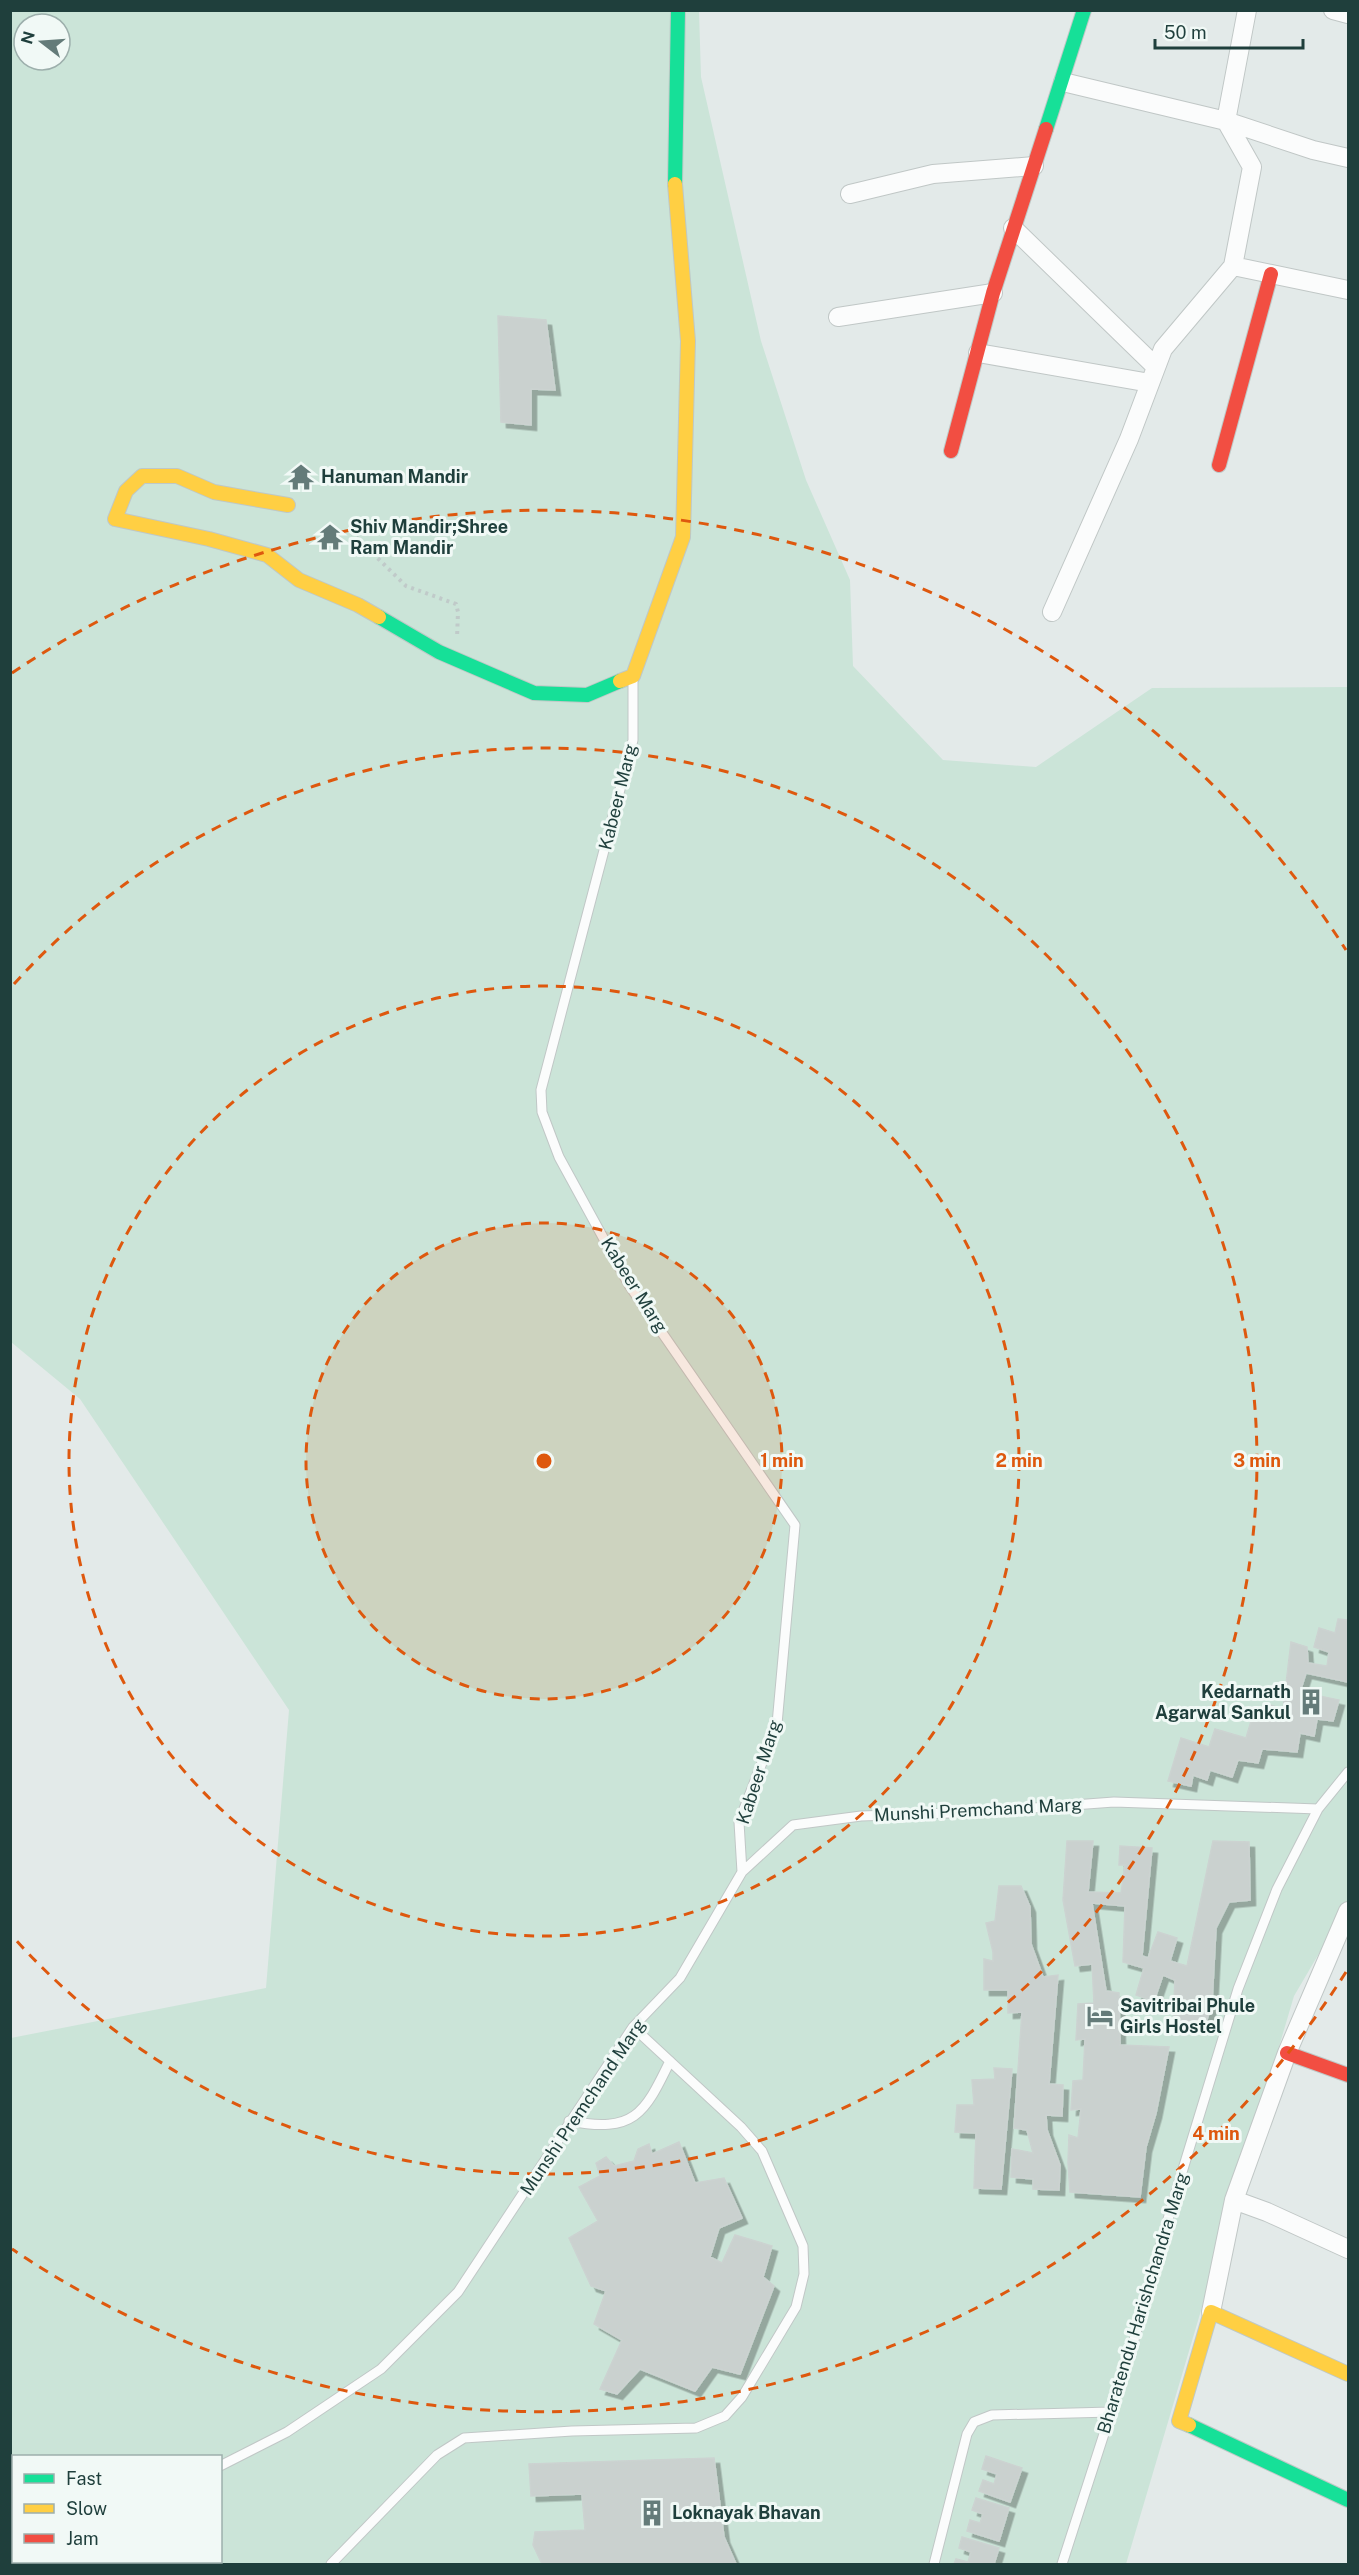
<svg xmlns="http://www.w3.org/2000/svg" width="1359" height="2575" viewBox="0 0 1359 2575" font-family="'Public Sans',sans-serif">
	<style>
		.green { fill: #cbe4d8; fill-rule: evenodd }
		.building { fill: #cad1cf; stroke: #ccd3d1; stroke-width: 1.5; filter: url(#shadow) }
		.lines { fill: none; stroke-linecap: round; stroke-linejoin: round }
		.lane-casing { stroke: #c0c7c6; stroke-width: 11 }
		.street-casing { stroke: #c0c7c6; stroke-width: 20 }
		.fast-casing { stroke: #bfc8c6; stroke-width: 16 }
		.slow-casing { stroke: #bfc8c6; stroke-width: 16 }
		.jam-casing { stroke: #bfc8c6; stroke-width: 16 }
		.path { stroke: #c0cac9; stroke-width: 4; stroke-dasharray: 3 4.5; stroke-linecap: butt }
		.lane { stroke: #fbfcfc; stroke-width: 9 }
		.street { stroke: #fbfcfc; stroke-width: 18 }
		.fast { stroke: #16e098; stroke-width: 14 }
		.slow { stroke: #ffcf43; stroke-width: 14 }
		.jam { stroke: #f24e42; stroke-width: 14 }
		.ring { fill: none; stroke: #de580e; stroke-width: 3; stroke-dasharray: 10 8 }
		.labels { text-anchor: middle; stroke-width: 6; stroke-linejoin: round; paint-order: stroke }
		.poi-label { font-size: 18px; font-weight: bold; fill: #1f3f3c; stroke: #f1f9f6; text-anchor: start }
		.street-label { font-size: 18px; fill: #1f3f3c; stroke: #f1f9f6 }
		.centre { fill: #de580e; stroke: #f1f9f6; stroke-width: 3 }
		.ring-label { font-size: 18px; text-anchor: middle; font-weight: bold; fill: #de580e; stroke: #f1f9f6; stroke-width: 6; stroke-linejoin: round; paint-order: stroke }
	</style>
	<defs>
		<filter id="shadow"><feDropShadow dx="5.5" dy="5.5" stdDeviation="0" flood-color="#0004"/></filter>
	</defs>
	<rect width="100%" height="100%" fill="#e3eae9"/>
	<!-- green -->
	<path class="green" d="M11 11H699L701 77 761 341 806 480 850 580 853 666 943 760 1036 767 1152 688 1348 687V1904L1294 1996 1126 2564H11V2038L266 1988 289 1710 80 1399 11 1342ZM24 24H60V60H24ZM14 2456H220V2562H14Z"/>
	<!-- building -->
	<path class="building" d="M498 316 546 320 555 390 531 389V425L501 422Z
		M1338 1619 1348 1620V1682L1306 1673 1300 1692 1339 1700 1333 1721 1317 1719 1314 1736 1300 1733 1297 1752 1262 1749 1258 1763 1238 1760 1232 1777 1210 1770 1207 1780 1193 1775 1191 1786 1168 1781 1181 1738 1209 1747 1215 1729 1246 1738 1252 1718 1266 1721 1270 1705 1283 1709 1291 1642 1307 1647 1308 1663 1327 1666 1329 1652 1314 1647 1319 1628 1335 1633Z
		M1067 1841H1093L1088 1892 1121 1893 1125 1865H1119L1120 1846 1152 1848 1142 1956 1148 1958 1158 1932 1177 1938 1170 1961 1187 1966 1213 1841 1249 1842 1250 1900 1229 1902 1216 1928 1212 2003 1206 2023 1173 2021 1175 1980 1163 1975 1154 2001 1136 1995 1144 1968 1123 1962 1125 1906 1092 1903 1106 1991 1119 1993 1120 2045 1169 2047 1156 2113 1146 2147 1140 2197 1070 2192 1068 2162 1069 2135 1078 2138 1081 2109 1071 2110 1073 2081 1083 2080 1085 2039 1076 2040 1078 2004 1094 2003 1092 1964 1075 1966 1063 1900Z
		M999 1886H1021L1030 1907 1031 1944 1043 1977 1058 1975 1049 2084 1063 2085 1062 2116 1046 2115 1047 2130 1060 2165 1059 2190 1033 2189V2179L1011 2177 1012 2149 1033 2153 1027 2130 1014 2128 1022 2012 1008 2013V1990H984V1959L993 1961V1952L986 1923 995 1921Z
		M994 2068 1012 2069 1001 2189 974 2188 976 2133 955 2132 957 2105H974L972 2080 995 2079Z
		M679 2142 695 2183 724 2178 742 2218 719 2228 710 2257 722 2263 735 2235 772 2246 763 2277 774 2286 740 2374 712 2367 695 2391 640 2369 617 2394 600 2389 622 2340 594 2324 606 2291 591 2286 569 2238 598 2221 579 2187 600 2176 596 2163 606 2157 614 2166 634 2161 638 2149 649 2144 652 2154Z
		M986 2456 1022 2468 1010 2502 979 2491 983 2480 994 2484 997 2474 982 2469Z
		M714 2458 724 2537 736 2564H542L533 2545 535 2532 585 2530 582 2494 531 2496 529 2464Z
		M976 2498 1009 2508 999 2541 967 2531 970 2520 980 2523 983 2514 972 2510Z
		M962 2537 999 2548 994 2564H954L956 2559 968 2562 971 2552 959 2548Z
		M124 2562H160L153 2564H125Z"/>
	<g class="lines">
		<!-- lane casing -->
		<g class="lane-casing">
			<path id="lane" d="M633 677V740L541 1090 542 1112 559 1157 629 1285 795 1525 777 1724 739 1822 742 1872
				M569 2121C634 2133 644 2115 670 2061
				M220 2466 287 2432 381 2369 458 2292 633 2027 680 1978 742 1872 793 1825 861 1816 980 1812 1114 1802 1318 1809
				M10 2544 14 2543
				M47 2562 48 2564
				M331 2564 437 2455 464 2438 572 2431 696 2428 725 2416 742 2397 796 2307 804 2274 803 2246 762 2151 741 2127 633 2027
				M934 2564 967 2434 974 2422 992 2415 1111 2412
				M1062 2564 1132 2347 1172 2205 1238 1989 1277 1889 1318 1809 1348 1772"/>
		</g>
		<!-- street casing -->
		<g class="street-casing">
			<path id="street" d="M1333 10 1348 14
				M1063 82 1226 121 1247 10
				M1226 121 1252 167 1233 266 1348 290
				M1226 121 1313 150 1348 158
				M850 194 933 174 1034 166
				M1013 228 1156 367
				M838 317 993 293
				M978 353 1150 383
				M1052 612 1129 439 1163 349 1233 266
				M1234 2200 1267 2212 1348 2249
				M1211 2312 1234 2200 1287 2053 1348 1911"/>
		</g>
		<!-- fast casing -->
		<g class="fast-casing">
			<path id="fast" d="M1046 129 1084 10
				M675 184 678 10
				M379 617 439 652 534 693 587 695 620 681
				M1189 2425 1348 2500"/>
		</g>
		<!-- slow casing -->
		<g class="slow-casing">
			<path id="slow" d="M288 505 214 492 177 476H142L126 491 115 519 209 539 267 555 299 580 358 605 379 617
				M620 681 633 676 683 537 688 341 675 184
				M1189 2425 1179 2421 1211 2312 1348 2374"/>
		</g>
		<!-- jam casing -->
		<g class="jam-casing">
			<path id="jam" d="M951 451 993 293 1046 129
				M1219 465 1271 274
				M1287 2053 1348 2075"/>
		</g>
		<!-- path -->
		<path class="path" d="M351 532 406 586 456 604 458 612 457 638"/>
		<!-- lane -->
		<use href="#lane" class="lane"/>
		<!-- street -->
		<use href="#street" class="street"/>
		<!-- fast -->
		<use href="#fast" class="fast"/>
		<!-- slow -->
		<use href="#slow" class="slow"/>
		<!-- jam -->
		<use href="#jam" class="jam"/>
	</g>
	<!-- distance rings -->
	<circle cx="544" cy="1461" r="238" fill="#de580e" fill-opacity=".12"/>
	<g class="ring">
		<circle cx="544" cy="1461" r="238"/>
		<circle cx="544" cy="1461" r="475"/>
		<path d="M14 984A713 713 0 1 1 14 1938"/>
		<path d="M1346 1972A951 951 0 0 1 12 2249M12 673A951 951 0 0 1 1346 950"/>
	</g>
	<!-- icons -->
	<defs>
		<g id="temple-bare" transform="scale(2.07)"><path d="M0-6L5-2H3V0L6.5 2.5H4V6H1.5V3h-3V6H-4V2.5H-6.5L-3 0V-2H-5Z" fill="#647b79" stroke="#f1f9f6" stroke-width="2.5" paint-order="stroke"/></g>
		<g id="building-bare" transform="scale(2.07)"><path d="M-4-6H4V6H1V3H-1V6H-4ZM-2.5-4.3h1.7v1.8h-1.7ZM.8-4.3h1.7v1.8H.8ZM-2.5-1h1.7V.8h-1.7ZM.8-1h1.7V.8H.8Z" fill="#647b79" stroke="#f1f9f6" stroke-width="2.5" paint-order="stroke"/></g>
		<g id="hotel-bare" transform="scale(2.07)"><path d="M-6-4.5h1.5V1H6V5H4.5V3h-9V5H-6ZM-4 0a1.8 1.8 0 1 1 3.6 0ZM.5 0V-2.5h3Q6-2.5 6 0Z" fill="#647b79" stroke="#f1f9f6" stroke-width="2.5" paint-order="stroke"/></g>
	</defs>
	<g fill-rule="evenodd">
		<use href="#temple-bare" x="301" y="477"/>
		<use href="#temple-bare" x="330" y="537"/>
		<use href="#building-bare" x="1311" y="1702"/>
		<use href="#hotel-bare" x="1100" y="2016"/>
		<use href="#building-bare" x="652" y="2513"/>
	</g>
	<g class="labels">
		<!-- poi labels -->
		<g class="poi-label">
			<text x="321" y="483">Hanuman Mandir</text>
			<text x="350" y="533">Shiv Mandir;Shree<tspan x="350" dy="21">Ram Mandir</tspan></text>
			<text x="1291" y="1698" text-anchor="end">Kedarnath<tspan x="1291" dy="21">Agarwal Sankul</tspan></text>
			<text x="1120" y="2012">Savitribai Phule<tspan x="1120" dy="21">Girls Hostel</tspan></text>
			<text x="672" y="2519">Loknayak Bhavan</text>
		</g>
		<!-- street labels -->
		<g class="street-label">
			<text transform="translate(618 797) rotate(-76)" y="6">Kabeer Marg</text>
			<text transform="translate(634 1285) rotate(58)" y="6">Kabeer Marg</text>
			<text transform="translate(759 1772) rotate(-72)" y="6">Kabeer Marg</text>
			<text transform="translate(978 1810) rotate(-3)" y="6">Munshi Premchand Marg</text>
			<text transform="translate(583 2107) rotate(-56)" y="6">Munshi Premchand Marg</text>
			<text transform="translate(1143 2303) rotate(-73)" y="6">Bharatendu Harishchandra Marg</text>
		</g>
	</g>
	<circle cx="544" cy="1461" r="9" class="centre"/>
	<g class="ring-label">
		<text x="782" y="1467">1 min</text>
		<text x="1019" y="1467">2 min</text>
		<text x="1257" y="1467">3 min</text>
		<text x="1216" y="2140">4 min</text>
	</g>
	<!-- border -->
	<rect width="1359" height="2575" fill="none" stroke="#1f3f3c" stroke-width="24"/>
	<!-- legend -->
	<rect x="12" y="2455" width="210" height="108" fill="#f1f9f6" stroke="#9dafac" stroke-width="1.5"/>
	<rect x="24" y="2474" width="30" height="9" fill="#16e098" stroke="#9dafac" stroke-width="1.5"/>
	<text x="66" y="2485" font-size="18" fill="#1f3f3c">Fast</text>
	<rect x="24" y="2504" width="30" height="9" fill="#ffcf43" stroke="#9dafac" stroke-width="1.5"/>
	<text x="66" y="2515" font-size="18" fill="#1f3f3c">Slow</text>
	<rect x="24" y="2534" width="30" height="9" fill="#f24e42" stroke="#9dafac" stroke-width="1.5"/>
	<text x="66" y="2545" font-size="18" fill="#1f3f3c">Jam</text>
	<!-- north arrow -->
	<g transform="translate(42 42) rotate(287)"><circle r="28" fill="#f1f9f6" stroke="#9dafac" stroke-width="1.5"/>
	<path d="M0-4.5L10 22L0 15L-10 22Z" fill="#647b79"/>
	<text y="-9" font-size="16" font-weight="bold" text-anchor="middle" fill="#1f3f3c">N</text>
	</g>
	<!-- scale -->
	<path d="M1155 39v9h148v-9" fill="none" stroke="#1f3f3c" stroke-width="3"/>
	<text x="1164" y="39" font-size="18" fill="#1f3f3c" stroke="#f1f9f6" stroke-width="4.5" paint-order="stroke">50 m</text>
</svg>
